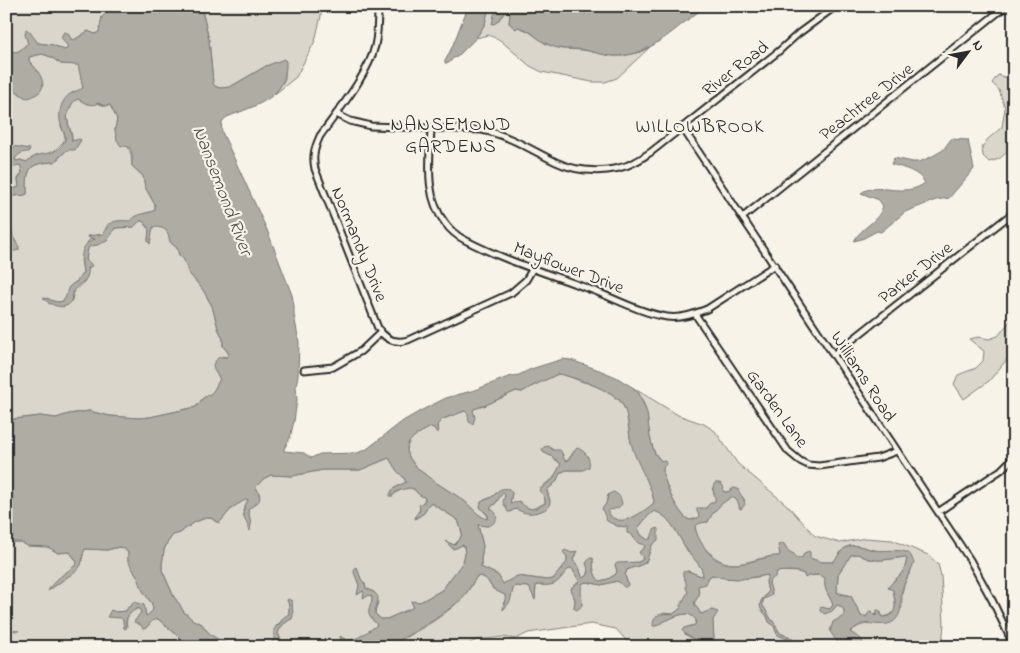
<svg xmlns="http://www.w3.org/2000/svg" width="1020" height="653" viewBox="0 0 1020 653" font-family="'Indie Flower',sans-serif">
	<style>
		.green { fill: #dad6cc; stroke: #82807c }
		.water { fill: #afaca4; stroke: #7a7874; fill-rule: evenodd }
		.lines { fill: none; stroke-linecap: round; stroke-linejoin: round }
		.minor-casing { stroke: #2b2b2b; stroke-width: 9 }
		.minor { stroke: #f7f3e8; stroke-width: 5 }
		.labels { text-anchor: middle; stroke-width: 4.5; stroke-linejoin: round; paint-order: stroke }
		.street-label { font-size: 18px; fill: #2b2b2b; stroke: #f7f3e8 }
		.neighbourhood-label { font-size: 19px; letter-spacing: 1px; fill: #2b2b2b; stroke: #f7f3e8 }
		.water-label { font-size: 19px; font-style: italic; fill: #53524f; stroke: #f7f3e8 }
	</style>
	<rect width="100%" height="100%" fill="#f7f3e8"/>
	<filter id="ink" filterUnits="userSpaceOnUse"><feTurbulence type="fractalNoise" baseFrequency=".02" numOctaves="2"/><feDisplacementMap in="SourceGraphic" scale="10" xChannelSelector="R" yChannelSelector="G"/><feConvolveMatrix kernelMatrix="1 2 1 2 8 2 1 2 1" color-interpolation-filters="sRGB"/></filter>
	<g filter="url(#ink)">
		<!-- green -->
		<path class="green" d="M6 6H41L99 12 104 6H111L107 12 102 17 99 32 95 34 88 31 74 40 71 39 67 49 64 50 53 45 38 43 29 32 25 34 28 43 19 51 14 53 6 44Z
			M201 6H321V16L315 41 296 77 275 94 285 79V60L266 66 230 87 220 88 214 86 213 83 209 40Z
			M489 6H501L494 15 497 22 506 10 509 11 510 14 509 23 516 29 518 27 528 31 546 44 562 49 583 50 613 56H622L640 52 650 47 617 78 605 82H592L542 72 530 66 500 40 488 35 476 38 485 23Z
			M42 54 51 57 61 64 79 65 83 89 72 93 67 97 61 126 65 136 64 141 52 153 37 156 26 162 21 160 16 161 15 159 17 155 29 149C26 149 16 146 14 147 11 148 9 154 6 156V89H14L21 95 38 71 29 61V57Z
			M998 75 1014 80V146L999 159 989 162 983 156 982 147 988 139 1002 127 1005 108 999 90 992 83Z
			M78 99 87 104 98 103 105 106 110 105 117 119 115 130C126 144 132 148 132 166L143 176 145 187 155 205V210C145 215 140 211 130 222L120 221 108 224 103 234 89 238 95 239 88 241 81 260 83 272 78 280 69 287 66 298 62 301 58 302 53 301 47 298 49 304 72 300 74 291 85 281 90 263 86 260 88 248 91 245H97L110 237 115 228 134 227 140 221H143L149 229 148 241 149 243 153 227C166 227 168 230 170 242L177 248 179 255 184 260 188 272 203 290 212 306 218 328 223 339V346L229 354 227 357 222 356 214 370 220 379 214 390 210 394 203 398 196 407 150 417 139 418 110 416 89 411 69 414 56 418 40 416 6 420V242L12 251 19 247 13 237 11 224 7 218 8 213 7 208 9 198C15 194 22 197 27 194 27 169 27 163 55 162L67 150 77 146 81 140 72 141C73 129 63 120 70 108 72 104 73 101 78 99Z
			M20 165 21 166 22 173 18 179 19 187 6 192V169Z
			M1014 316V355L1009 357 989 381 964 399 954 384 958 375 976 368 983 361 984 351 969 339 979 337 989 339 998 336Z
			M558 374C566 375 573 378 580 381 597 386 617 392 625 409 629 421 628 435 633 447 639 465 650 482 654 501L653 504C644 511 620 530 610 515 607 511 608 501 608 495L606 504 602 509 617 526 627 527 638 543 645 545 642 560 639 562 615 565 617 571 616 574 608 579 600 581C593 576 593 566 593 558L587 576 583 578 582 577 579 567 573 560 576 551 572 553 567 557V562L553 579 547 580 517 576 503 584 498 575 481 567V559L483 546 478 525H479L488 526 490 508 496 503 501 495 503 493 505 495 510 512 515 509 536 512 550 501 547 490 556 482 560 473 566 470H583L574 451 568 460 566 461 564 459 562 453 553 450 548 446 543 452 551 456 561 464 553 479 545 484 539 491C544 494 545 498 545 503L532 509 510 504 512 493 499 490 492 497 484 500 480 507 488 516V518L487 519C477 516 471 506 463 500 450 490 396 464 409 442 414 435 424 431 431 427L439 431 437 425 443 419 465 411 468 414 474 409 486 405 516 391 522 392C533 385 546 380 558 374Z
			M632 387 678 415 704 424 715 431 738 464 788 506 815 536 840 543 865 538 892 540 928 555 938 564 941 576 944 623 942 647H865L861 639 850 632C862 622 869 624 884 624L902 608C901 593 903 584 911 571L906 552C895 551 884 552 874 550 865 548 855 543 846 547 841 550 837 558 833 562H821L810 558 809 556C795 561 791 556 784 544L779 556C752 556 734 575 711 554 702 547 697 537 695 527 697 523 703 522 708 522 712 512 722 502 732 497L735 498 739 504 745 500 734 488 728 492H725L723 491 712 488 716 498 715 501 706 508 697 511 699 515 698 518C696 518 693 520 691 520 680 520 663 481 663 471 663 470 663 469 663 467 663 461 656 456 654 451 644 428 653 405 632 387Z
			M389 458 397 471 404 478 406 482 393 489 392 497C396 492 404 487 411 488 414 489 422 496 425 498L415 519 424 513 428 504 431 503 458 520 462 533 460 539 454 545 447 542 456 548 462 545 464 546 465 554 463 562 442 590 420 602H412L413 606 412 608 387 619H381L375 614V612L378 602 374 592 366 588 365 584 361 579 357 568 354 572 359 585 358 594 363 591 372 597C373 604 366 611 371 618 373 621 376 623 378 625 372 630 355 642 348 641 347 640 342 638 341 637L342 644 341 647H276L281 644V640L278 633C281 626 285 622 292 619V601L287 600 289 605V614C283 617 281 622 276 626L274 641 266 645 265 647C257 647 248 648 240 647 226 645 209 637 202 624L193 620 183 611 180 605 174 597 162 570V565L164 550 167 543 173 535 180 533 185 529 195 522 206 518H211L216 522H220L233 507 247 498 248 500C239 518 245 513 249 530L251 524 248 510 250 507 256 504 260 495 256 487 263 479 271 475 292 476 323 470H360L384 460Z
			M654 511C672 516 679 539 689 553 694 560 703 566 703 576H701L688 571 683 575C687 582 691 590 685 598 682 603 681 603 680 609L673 614 664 613 656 626C662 622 678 614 686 614 691 614 693 617 696 620L695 625 684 628 686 635 694 639 697 647H632L616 629 591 624 528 633 516 639 503 637 477 640 464 646 452 643 440 647H420L417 645 388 647C413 633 441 620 461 599 468 593 472 584 477 576 489 577 487 582 493 589 496 591 501 593 505 595L506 598 503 604 509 602 513 589 515 586 529 587 535 599 536 585C544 585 553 586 559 580 564 575 565 571 571 568L573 570 579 581 578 583 573 586 571 589 575 600 574 608 582 605 580 588 583 583 587 582 601 585 617 581 619 582 624 587 628 585 625 575 627 570C633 567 641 566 646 562L652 545 651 538 648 540 641 535 638 528 648 516Z
			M6 542H20L28 546 48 547 58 553 70 552 77 562 76 565 61 577 50 587C56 587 58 583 63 579 70 574 76 573 81 564 83 559 82 554 85 549L107 550 119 547 124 548 128 553V561L138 578 143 591 152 604 153 610 146 617 144 605 131 606 126 611 116 612 123 620 124 628 127 627C125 617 130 611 139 608L141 612V625L146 628 152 621 158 619 191 647H6V623L8 630 19 631 11 630 9 621 6 620Z
			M858 554C874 564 888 559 906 557 908 566 901 576 893 581 893 584 893 586 893 589 894 602 901 614 883 617H882L881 612 876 616H861L851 596 837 592 838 574 851 555Z
			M782 571 799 572 807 576 820 575 826 578C823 591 829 594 833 605L830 609 822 608 832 611 837 605C843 607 845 610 844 616L833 622 836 641 843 647H793V640L789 636 782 634 779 632 775 624 771 619 762 604 764 599 770 596C772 588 769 589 769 583 769 577 776 572 782 571Z
			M712 575C735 581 746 579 768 575L766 582 768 592 761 601V609L767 616 769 622 774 626 777 634 780 636 788 639 792 647H709L714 640 712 610 701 614 694 603 699 595 698 586Z"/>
		<!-- water -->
		<path class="water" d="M111 6H201L209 40 213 83 215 86 220 88 230 87 266 66 284 59 286 61C288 99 256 105 227 117 221 121 221 124 222 132L267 230 292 295 294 306V315L299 342 298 375 296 386 297 400 294 421 290 438 284 449V451L304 453 311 458 320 454 357 453 367 449 403 421 422 410 446 398 475 390 508 377 519 375 531 369 563 359 571 360 599 370 616 377 632 387 639 393 647 413 650 437 654 452 660 460 667 462C666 464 663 467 663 469 661 478 680 519 690 520 691 520 697 518 698 518L699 515 697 511V508H706L709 504 715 501C716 494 710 489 715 483 721 482 725 485 723 491L725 492H728L734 488 738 489C740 496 750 503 741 509L739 508V504L735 498 732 497C722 502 712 512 708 522 704 522 697 523 695 527 697 537 703 547 710 554 713 557 716 560 720 561 739 570 760 556 779 556L780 554 778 545 782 543 784 544 788 551 794 554 796 558H802L804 553 809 551 810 552V558L821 562H833C838 557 842 548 850 546 857 544 865 548 873 550 883 552 900 548 908 553 912 555 912 559 914 563 910 574 902 584 901 596 901 604 902 615 894 621 886 628 873 622 863 624 858 625 854 629 850 632L861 639 865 647C845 647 841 650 830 631L833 622 844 616C845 610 843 606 837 605L832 611 825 614 820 611V609L821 607 830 609 833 605C829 593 823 591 825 578 819 574 811 574 805 578L804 574C796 570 785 571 776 572L775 577 770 580 769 583 772 594 770 596 764 599 762 604 771 619 775 624 779 632 782 634 792 638 793 647H792L788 639 780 636 777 634 774 626 769 622 767 616 761 609 760 605 761 601 768 592 766 582 768 575 741 579 724 578 712 575 709 577 706 584 698 586 699 595 694 603 701 614 712 610 718 612 713 620 714 640 709 647H697L694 639 686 635 682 630 684 628 695 625 696 620C693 617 691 614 686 614 678 614 662 622 656 626H653C653 613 663 613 673 614L680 609C681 602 685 598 688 592L686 588C687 579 682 578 683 572L688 571 701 576H703C703 566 694 560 689 553 679 539 672 516 654 511L648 516 638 528 641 535 648 540 651 538 654 530 657 528 658 529V540L652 545 646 562C641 566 633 567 627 570L625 575 628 585 626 587H624L619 582 617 581 601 585 587 582 583 583C577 593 588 606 576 610L574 608 575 600 571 589 573 586 578 583 579 581 573 570 571 568C565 571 564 575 559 580 554 587 544 585 536 585L535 600 529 587 515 586 513 589 510 602 503 610C503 605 506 599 505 595 501 593 496 591 494 589 487 582 489 577 477 576L467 592 461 600 434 620 388 647H341L342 644 340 636C341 637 347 640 348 640 354 642 372 629 377 625 376 623 373 621 371 618 365 611 373 604 372 597L370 595 363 598 364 592 363 591 357 595 359 585 354 572 355 567 357 568 361 579 365 584 366 588C385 597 376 599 375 614L381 619H387L412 608 413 606 411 601 420 602 442 590 463 562 465 554 464 546 462 545 456 548 453 549 445 541 454 545 460 539 462 533 458 520 431 503 428 505 424 513 415 519 416 515 420 510 419 505 425 501V498L418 494 414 489 409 488 397 491 390 497V494L393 489 406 482 404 478 397 471 389 458 384 460 360 470H323L292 476 271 475 263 479 256 487C264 504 258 500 248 510L251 524 250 531 249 530C245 513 239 518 248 500L247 499 233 507 220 522H217L211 518H206L195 522 185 529 180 533 173 535 167 543 164 550 162 565V570L174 597 180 605 183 611 193 620 202 624C209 638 225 643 240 647H191L158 619 152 621 146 628 143 629 141 625 134 622 141 612 139 608C134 610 126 615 126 621 126 624 126 626 126 629L124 628 123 620 121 618 107 617 111 610 116 612 126 611 128 607 131 606 133 602 144 605 146 616 149 614 153 610 152 604 143 591 138 578 128 561V553L124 548 119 547 107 550 85 549C82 554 83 560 81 565 76 574 69 575 62 581 57 584 53 588 48 591 53 580 67 572 76 565L77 562 70 552 58 553 48 547 28 546 20 542H6V420L40 416 56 418 69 414 89 411 110 416 139 418 150 417 196 407 203 398 210 394 214 390 220 379 214 370 213 364 219 357H227L229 354 223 346V339L218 328 212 306 203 290 188 272 184 260 179 255 177 248 170 242C168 230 166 227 153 227L150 244 148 241 149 229 143 221H140L134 227 115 228 107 241 97 245 91 246 88 248 86 260 90 263 92 266 88 268C90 282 80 281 74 290 72 294 73 299 71 302 64 312 49 304 43 298 49 298 52 302 58 302 68 302 65 293 69 287 70 286 75 282 76 282 79 279 81 275 83 272 81 257 79 245 95 239L89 238 88 236 103 234C111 220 115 220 130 221 140 211 145 216 155 210V205L145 187 143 176 132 166C132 161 133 151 129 147 127 146 123 146 121 146L117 140 115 130 117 119 110 105 105 106 98 103C92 107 84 103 78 99 73 101 72 104 70 108 63 120 72 129 72 141L79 139 81 140 77 146 75 150H67L54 162C27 163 27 169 27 194 22 197 15 194 9 198L7 208 8 213 7 218 11 224 13 237 19 247V250L15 251H12L6 242V192L19 187 18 179 22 173 21 166 20 165 6 169V156C9 154 11 148 14 147 16 146 26 149 30 149L29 152C23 152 19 153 15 159L16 161 21 160 26 162C29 160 33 157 36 156 47 152 56 155 64 142 67 137 64 133 62 128 57 116 60 99 72 93 75 91 80 90 83 88L78 65 61 64 51 57 42 54 29 57V61C37 69 52 87 35 95 34 96 29 98 27 98 22 97 18 91 14 89H6V44L14 52 19 51 28 43 25 34 26 29 29 31 38 43 53 45 64 50 67 49 68 47 61 37 64 32 68 33 71 39 74 40 88 31 95 34 99 32 102 17 107 12ZM558 374 564 375 589 383 612 394 614 396 615 399H619C629 411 628 429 631 443 636 464 650 481 654 501L653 504C641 513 620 530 608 513L609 510C615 509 618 509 622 504 621 498 619 494 613 492L608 495 606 504 602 509 607 521 617 526 627 527V533L631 534 638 543 645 545 644 548 639 552 643 558 642 560 639 562 617 563 615 565 617 571 616 574 608 579 600 581C593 576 593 566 593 558H590L586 563 589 572 587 576 583 578 582 577 579 567 573 560 577 551 572 553 565 550 563 552 567 557V562L553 579 547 580 517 576 503 584 498 575 481 567V559L483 546 478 525C481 525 484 526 486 526 492 526 499 520 496 514 495 511 492 510 490 508L496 503 501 495 503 493 505 495 503 502 508 512H510L515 509C519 510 523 513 527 513 534 514 550 511 550 502 550 498 547 494 547 490L556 482 560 473 566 470H583L589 467C591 459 585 450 577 448 573 452 571 459 566 461L564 459 562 453 560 450H553L548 446 544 447 542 449 543 452 551 456 561 464 553 479 539 490C542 495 546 496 545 503 534 511 529 511 519 501L510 504 512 493 509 489C499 487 500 491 493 496 489 499 485 500 481 502L480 507 488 515V518L487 519C477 516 471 506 463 500 450 490 396 464 409 442 414 435 424 431 431 427L434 428 437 433H438L437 425 443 419 465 411 468 414 469 422 473 424 475 417 473 411 474 409 486 405 516 391 522 392C533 385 546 380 558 374ZM858 554C874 564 888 559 905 557L907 559C906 565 903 574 897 578 893 582 891 583 888 588L893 590C896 602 899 617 882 617L879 610H877L876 616 870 610 867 616 865 617 861 616 851 596 839 594 837 592 838 574 851 555Z
			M469 6H489L485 24 476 38 457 57 453 58 449 63H445V61C455 44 460 24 469 6Z
			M501 6H707C678 24 652 57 615 56 605 56 594 52 585 50 571 48 560 51 547 44 540 41 535 35 529 31 525 29 521 28 518 27L516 29 509 23 510 14 509 11H506L497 22 494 24H492L494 15Z
			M951 139 968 140 974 169 949 198 936 200 905 212 881 232 877 231 862 239 854 241C861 227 879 222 883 206L879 200 861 193C877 181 904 199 925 183 919 171 903 168 891 164L894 158 913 162H919L931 157 943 150Z
			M288 599 292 601 293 617C287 623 282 622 278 633L281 640V644L276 647H265L266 645 274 641V629L280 623 284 617 289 614V605L287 600Z"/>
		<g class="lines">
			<!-- minor casing -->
			<g class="minor-casing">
				<path id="minor" d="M378 6C378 19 378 33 375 46 368 75 338 111 320 136 315 147 312 156 315 169L378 328C385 339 395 344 408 340L511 293 526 280 533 268
					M336 114 350 121 371 126 482 130C509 135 531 150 556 162 579 173 612 174 635 162 641 159 646 155 651 152L779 51 799 33 836 6
					M682 127 970 560 992 600 1014 646
					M431 128C430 160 424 196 445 223 450 230 457 236 465 240 505 261 550 274 592 290 616 299 641 313 667 317 681 319 694 314 707 309L775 265
					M743 217 1006 6
					M695 314 788 451 800 461 808 465 819 466 878 458 897 451
					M833 355 1014 212
					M304 370 333 367 361 351 381 332
					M938 512 1001 470 1009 462 1014 456"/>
			</g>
			<!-- minor -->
			<use href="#minor" class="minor"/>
		</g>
	</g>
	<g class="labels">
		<!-- street labels -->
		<g class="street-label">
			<text transform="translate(735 68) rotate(-38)" y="6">River Road</text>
			<text transform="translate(866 101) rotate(-38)" y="6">Peachtree Drive</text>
			<text transform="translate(360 244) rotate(68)" y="6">Normandy Drive</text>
			<text transform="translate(569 267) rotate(21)" y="6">Mayflower Drive</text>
			<text transform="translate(915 272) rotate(-38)" y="6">Parker Drive</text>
			<text transform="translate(864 376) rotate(57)" y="6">Williams Road</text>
			<text transform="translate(778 408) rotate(54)" y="6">Garden Lane</text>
		</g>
		<!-- neighbourhood labels -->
		<g class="neighbourhood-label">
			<text x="451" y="130">NANSEMOND<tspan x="451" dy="22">GARDENS</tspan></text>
			<text x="700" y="132">WILLOWBROOK</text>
		</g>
		<!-- water labels -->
		<g class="water-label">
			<text transform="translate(224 190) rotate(69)" y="7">Nansemond River</text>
		</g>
	</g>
	<!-- margin -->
	<rect width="1020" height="653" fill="none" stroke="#f7f3e8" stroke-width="25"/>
	<rect x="12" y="12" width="995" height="628" fill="none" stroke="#2b2b2b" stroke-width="2" filter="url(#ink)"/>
	<!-- north arrow -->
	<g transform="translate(968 52) rotate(58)" stroke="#f7f3e8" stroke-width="4" paint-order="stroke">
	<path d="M0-4L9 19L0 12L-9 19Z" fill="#2b2b2b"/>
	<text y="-8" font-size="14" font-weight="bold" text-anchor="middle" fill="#2b2b2b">N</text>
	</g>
</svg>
